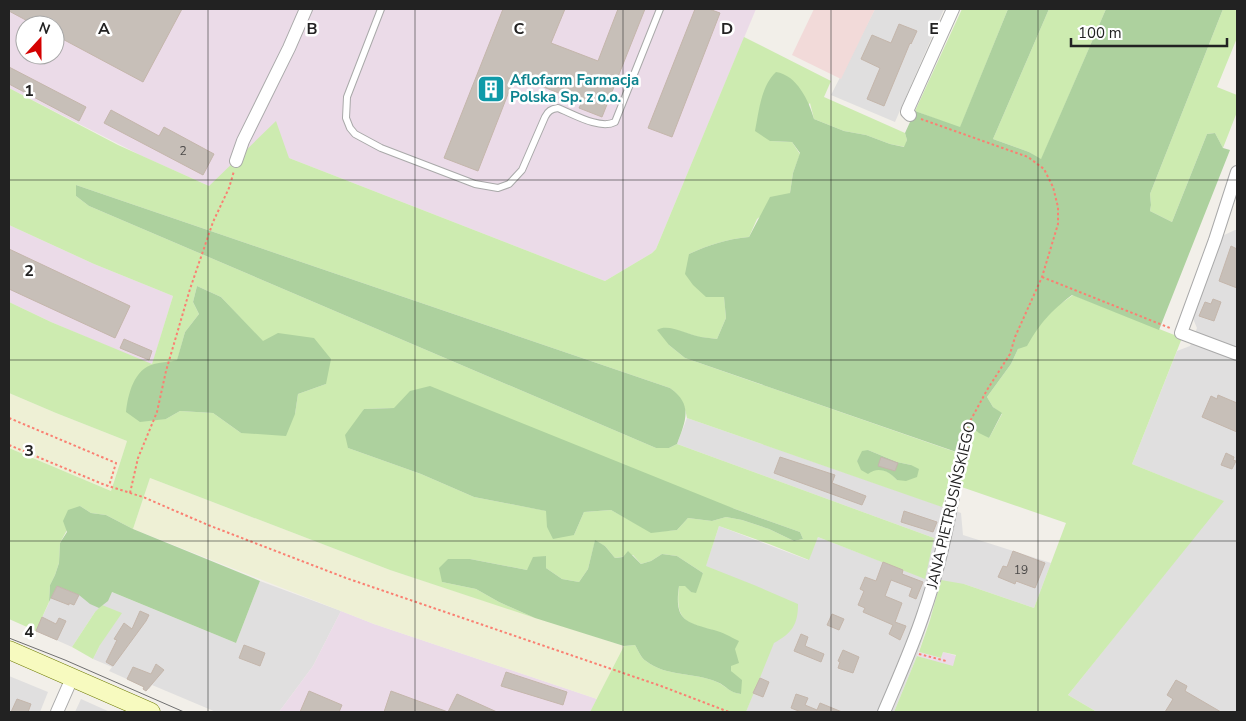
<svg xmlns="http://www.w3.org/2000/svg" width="1246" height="721" viewBox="0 0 1246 721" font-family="'Nunito Sans',sans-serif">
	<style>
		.residential { fill: #e0dfdf }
		.commercial { fill: #f2dad9 }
		.industrial { fill: #ebdbe8; fill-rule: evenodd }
		.farmland { fill: #eef0d5 }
		.grass { fill: #cdebb0; fill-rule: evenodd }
		.forest { fill: #add19e }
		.building { fill: #c7bfb8; stroke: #c4b6ab }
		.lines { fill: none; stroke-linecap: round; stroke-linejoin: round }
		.service-casing { stroke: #a9a9a9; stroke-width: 8 }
		.minor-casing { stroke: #a9a9a9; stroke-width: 14 }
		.secondary-casing { stroke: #707d05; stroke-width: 19 }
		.path { stroke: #fa8072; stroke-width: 2; stroke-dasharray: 2.5 2.5; stroke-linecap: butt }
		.service { stroke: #fff; stroke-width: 6 }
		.minor { stroke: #fff; stroke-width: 12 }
		.secondary { stroke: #f7fabf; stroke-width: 18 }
		.tram { stroke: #707070; stroke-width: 1 }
		.grid { fill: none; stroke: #222; stroke-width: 1; stroke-opacity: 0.55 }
		.labels { text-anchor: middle; stroke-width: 5; stroke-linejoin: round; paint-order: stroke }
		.number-label { font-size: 12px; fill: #4b4948 }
		.culture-label { font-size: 15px; font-weight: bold; fill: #0d838f; stroke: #fff; text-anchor: start }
		.street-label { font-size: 15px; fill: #222; stroke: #fff }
		.grid-label { font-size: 16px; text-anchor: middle; font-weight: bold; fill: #222; stroke: #fff; stroke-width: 5; stroke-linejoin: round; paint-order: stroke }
	</style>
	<rect width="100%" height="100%" fill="#f2efe9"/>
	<!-- residential -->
	<path class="residential" d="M875 9H944L895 122 831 95Z
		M1235 230H1237V712H1097L1068 695 1223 501 1132 464 1177 351 1190 346 1197 328 1191 314 1222 236Z
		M687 418 961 513 963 535 1051 563 1034 608 964 584 935 603 917 656 894 712H746L752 696 691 610 719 526 808 560 818 537 924 578 934 538 677 444Z
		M63 572 236 643 260 581 341 611 313 666 279 712H216L152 685 149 689 109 671 112 667 93 659 100 645 95 612 72 647 36 631Z
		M9 676 48 692 40 712H9Z
		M81 699 110 712H75Z"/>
	<!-- commercial -->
	<path class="commercial" d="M814 9H875L841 79 792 55Z"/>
	<!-- industrial -->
	<path class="industrial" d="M9 9H756L656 249 652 253 605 281 289 158 209 186 142 156 9 88ZM25 25H55V55H25Z
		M9 225 94 264 173 296 152 365 51 322 9 302Z
		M341 611 374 624 597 699 590 712H279L313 666Z
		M919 652 941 658 943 652 957 656 953 667 917 656Z"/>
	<!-- farmland -->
	<path class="farmland" d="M9 393 56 413 127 441 111 491 9 448Z
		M150 478 390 570 624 646 597 699 374 624 133 529Z"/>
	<!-- grass -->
	<path class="grass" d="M962 9H1008L960 128 915 111Z
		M1049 9H1106L1041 160 1029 152 993 139Z
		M1223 9H1237V38L1217 87 1237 95V112L1223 148 1215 133 1207 134 1172 222 1150 211 1151 205 1150 194Z
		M744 37 831 81 824 97 905 133 907 140 905 147 890 144 866 135 844 131 814 119 810 103 770 141 792 142 800 154 793 173 790 193 757 219 749 237C726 239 709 245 689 254L724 296 726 318 717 339 699 337 676 330 669 345 685 358 964 455 972 426 989 438 1002 414 993 407 987 397 1011 364 1018 349 1052 310 1073 295 1182 338 1132 464 1224 501 1068 695 1097 712H894L917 656 953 666 956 655 943 652 941 658 919 652 930 620 941 580 964 584 1034 608 1066 523 950 483 942 507 687 418C685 406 680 395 670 388L76 185V196L89 206 656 448H669L677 444 934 538 925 579 818 537 809 560 769 544 719 526 706 566 754 585 798 604C798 625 792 633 774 643L746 712 732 711 731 712H590L624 646 635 645C638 650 641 658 646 661 666 677 695 672 717 682 726 686 730 693 741 694L731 671V666L716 631C685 623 675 621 679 586H686L691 592 703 573 677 556 662 554 651 561 641 564 633 555 615 558 605 546 595 541 588 569 579 582 562 579 546 568 545 556 527 570 470 559H448L442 582 476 589 499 602 535 618 390 570 150 478 133 529 106 515 91 513 80 506 60 543 59 563 55 575 50 585 49 602 36 631 9 619V448L111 491 127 441 56 413 9 393V302L51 322 152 364 173 296 94 264 9 225V88L118 145 209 186 276 121 289 158 605 281 652 253 656 249ZM197 286 221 297 263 342 326 384 298 394 295 414 241 433 213 413 180 411 166 419 152 365 177 361 185 332 199 314 193 302ZM394 408 735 509 800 532 803 539 794 541 769 529 742 520 726 517 712 521 688 518 677 530 651 532 611 510 584 512 574 535 547 527V511L474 497 421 474 348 448 364 409ZM868 450 897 462 911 465 897 480C890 472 883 468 873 470L857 461 861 455Z
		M102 605 122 613 100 645 93 659 72 647 95 612Z"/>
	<!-- forest -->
	<path class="forest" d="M1008 9H1049L993 139 1029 152 1041 159 1106 9H1223L1150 194 1151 205 1150 211 1172 222 1207 134 1215 133 1223 148 1230 150 1159 330 1072 295C1050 312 1041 322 1027 346L1018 349 1011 364 987 397 993 407 1002 413 989 438 979 433 972 427 965 455 685 358 669 345 657 330C669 323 687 335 701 337 706 338 712 338 717 339L726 318 724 297H706L693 285 685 274 689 254C709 245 726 239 749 237L770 197 790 193 793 173 800 153 792 142 770 141 755 131C759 111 761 86 776 72 797 75 809 101 814 119L844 131 866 135 890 144 904 147 907 140 905 133 915 111 960 127Z
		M76 185 670 388C694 405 685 422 677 444L669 448H656L89 206 76 196Z
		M197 286 221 297 263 341 278 333 314 338 331 359 326 384 298 394 295 414 286 436 241 433 213 413 180 411 166 419 140 422 126 412C128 394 134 369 154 364 162 362 170 362 177 360L185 332 199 314 193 302Z
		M430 386 735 509 800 532 803 539 794 541 769 529 742 520 726 517 712 521 688 518 677 530 651 533 611 510 584 512 574 535 553 539 547 527 546 511 474 497 421 474 348 448 345 435 364 409 394 408 410 391Z
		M868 450 897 462 911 465 919 469 917 477 906 481 897 480C889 471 878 466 868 474L861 470 857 461 862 451Z
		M80 506 91 513 106 515 133 529 260 581 236 643 112 592 108 601 99 608 90 604 79 595 57 586 49 602 50 585 55 575 59 563 60 543 67 532 63 521 68 510Z
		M595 540 605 546 615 558 623 557 628 551 641 564 651 561 662 554 677 556 703 573 696 593 691 592 685 586H679C674 620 685 622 714 630 722 632 731 637 739 641L735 649 739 663 731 666V671L742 680 741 694C729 693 727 686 717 682 695 672 666 677 646 661 641 658 638 650 635 645L624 646 535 618 499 602 476 589 442 582 439 568 448 559H470L527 570 533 557 546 556V568L562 579 579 582 588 569Z"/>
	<!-- building -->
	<path class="building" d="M9 9H182L143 82 55 35V25H35L9 11Z
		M503 9H565L551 43 598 61 618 9H645L602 117 579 108 582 102 515 76 478 171 444 158Z
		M695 9H709L720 13 672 137 648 128Z
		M899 24 917 31 911 44 910 43 884 106 867 99 880 68 861 59 872 35 891 43Z
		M9 67 86 107 79 121 9 84Z
		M111 110 159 136 164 127 214 154 203 175 104 123Z
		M1231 246 1237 249V288L1219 281Z
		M9 249 130 306 115 338 9 289Z
		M1213 299 1221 302 1214 321 1199 316 1205 302 1211 304Z
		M124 339 152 351 149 360 120 348Z
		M1218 395 1237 403V432L1202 417 1211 396 1217 399Z
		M1226 453 1234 457 1233 460 1236 461 1232 469 1221 465Z
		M780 457 835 475 832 483 866 496 862 505 774 473Z
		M881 457 898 463 895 471 878 466Z
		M904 511 937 522 933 532 901 522Z
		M1013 551 1045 563 1035 588 1016 581 1015 584 998 577 1003 566 1007 567Z
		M883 562 903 570 902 574 923 582 916 599 909 596 912 588 891 580 885 596 902 603 895 622 906 626 900 640 889 634 893 625 863 612 865 608 858 605 864 591 860 589 865 577 876 581Z
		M57 586 79 595 74 605 69 603V605L51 598Z
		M140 611 149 615 146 621 113 666 106 662 117 640 114 639 124 623 132 629Z
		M832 614 844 619 839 630 827 625Z
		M42 617 56 624 59 618 66 621 57 640 36 631Z
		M801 634 808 637 805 646 824 654 821 662 794 651Z
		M244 645 265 653 260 666 239 658Z
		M843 650 859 657 853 673 838 668 840 662 838 661Z
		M156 664 164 670 146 691 143 689 144 687 127 679 133 667 151 674Z
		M506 672 567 692 563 705 501 686Z
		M760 678 769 682 763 697 753 693Z
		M1176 680 1187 686 1185 691 1221 712H1165L1173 699 1167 695Z
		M309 691 342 705 339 712H300Z
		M391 691 448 712 457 694 497 712H384Z
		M796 694 808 698 805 705 817 710 820 703 842 712H801L791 708Z
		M17 699 31 704 28 712H11Z"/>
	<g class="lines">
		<!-- service casing -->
		<g class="service-casing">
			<path id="service" d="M381 9 347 97 346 118 350 128 355 134 381 148 475 184 498 188 509 184 522 170 545 117C548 111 551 109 558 108 573 114 600 130 615 122L660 9"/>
		</g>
		<!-- minor casing -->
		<g class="minor-casing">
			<path id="minor" d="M910 115 907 112 908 109 953 9
				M236 161 243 141 289 48 306 9
				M1237 172 1215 240 1181 333 1237 354
				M57 712 72 678
				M884 712C898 679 913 646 924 612 937 575 946 535 953 496"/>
		</g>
		<!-- secondary casing -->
		<g class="secondary-casing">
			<path id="secondary" d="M9 650 151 712"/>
		</g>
		<!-- path -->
		<path class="path" d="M921 119 1028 157 1044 169 1053 187 1058 207V224L1042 277 1015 337 1010 354 987 390 968 425 955 486
			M1042 277 1170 328
			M9 418 116 463 109 486
			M9 445 105 485 143 497 208 525 346 578 661 686 729 712
			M130 493 138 458 157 412 166 371 190 289 213 222 229 188 234 171
			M919 654 946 661"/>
		<!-- service -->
		<use href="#service" class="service"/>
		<!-- minor -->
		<use href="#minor" class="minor"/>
		<!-- secondary -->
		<use href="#secondary" class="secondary"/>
		<!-- tram -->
		<path class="tram" d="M9 638 65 660 184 712"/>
	</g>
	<!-- grid -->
	<path class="grid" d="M208 9V712M415 9V712M623 9V712M831 9V712M1038 9V712M9 180H1237M9 360H1237M9 541H1237"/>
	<!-- icons -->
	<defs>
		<g id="building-square" transform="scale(1.4375)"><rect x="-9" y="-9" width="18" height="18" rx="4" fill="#0f9aa8" stroke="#fff"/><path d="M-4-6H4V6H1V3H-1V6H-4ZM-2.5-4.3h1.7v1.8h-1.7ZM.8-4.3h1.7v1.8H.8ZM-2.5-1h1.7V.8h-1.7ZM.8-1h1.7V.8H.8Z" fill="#fff"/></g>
	</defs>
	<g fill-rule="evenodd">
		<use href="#building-square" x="491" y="89"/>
	</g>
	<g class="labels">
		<!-- number labels -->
		<g class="number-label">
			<text x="183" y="155">2</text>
			<text x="1021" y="574">19</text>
		</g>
		<!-- culture labels -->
		<g class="culture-label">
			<text x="510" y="85">Aflofarm Farmacja<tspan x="510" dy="17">Polska Sp. z o.o.</tspan></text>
		</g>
		<!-- street labels -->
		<g class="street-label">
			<text transform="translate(951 505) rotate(-77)" y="5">JANA PIETRUSIŃSKIEGO</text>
		</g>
	</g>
	<g class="grid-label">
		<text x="104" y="34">A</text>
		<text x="312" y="34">B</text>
		<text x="519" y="34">C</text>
		<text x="727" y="34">D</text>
		<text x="934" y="34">E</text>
		<text x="29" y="96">1</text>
		<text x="29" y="276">2</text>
		<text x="29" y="456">3</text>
		<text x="29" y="637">4</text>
	</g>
	<!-- border -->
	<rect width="1246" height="721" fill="none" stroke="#222222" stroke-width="20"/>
	<!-- north arrow -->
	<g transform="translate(40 40) rotate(21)"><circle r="24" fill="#ffffff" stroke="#a7a7a7"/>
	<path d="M0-4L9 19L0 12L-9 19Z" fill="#d40000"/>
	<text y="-8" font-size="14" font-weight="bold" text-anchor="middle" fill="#222222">N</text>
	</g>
	<!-- scale -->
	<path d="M1071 38v8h156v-8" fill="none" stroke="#222222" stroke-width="2.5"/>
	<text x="1078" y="38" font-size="15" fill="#222222" stroke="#ffffff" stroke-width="4" paint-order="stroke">100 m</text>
</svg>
